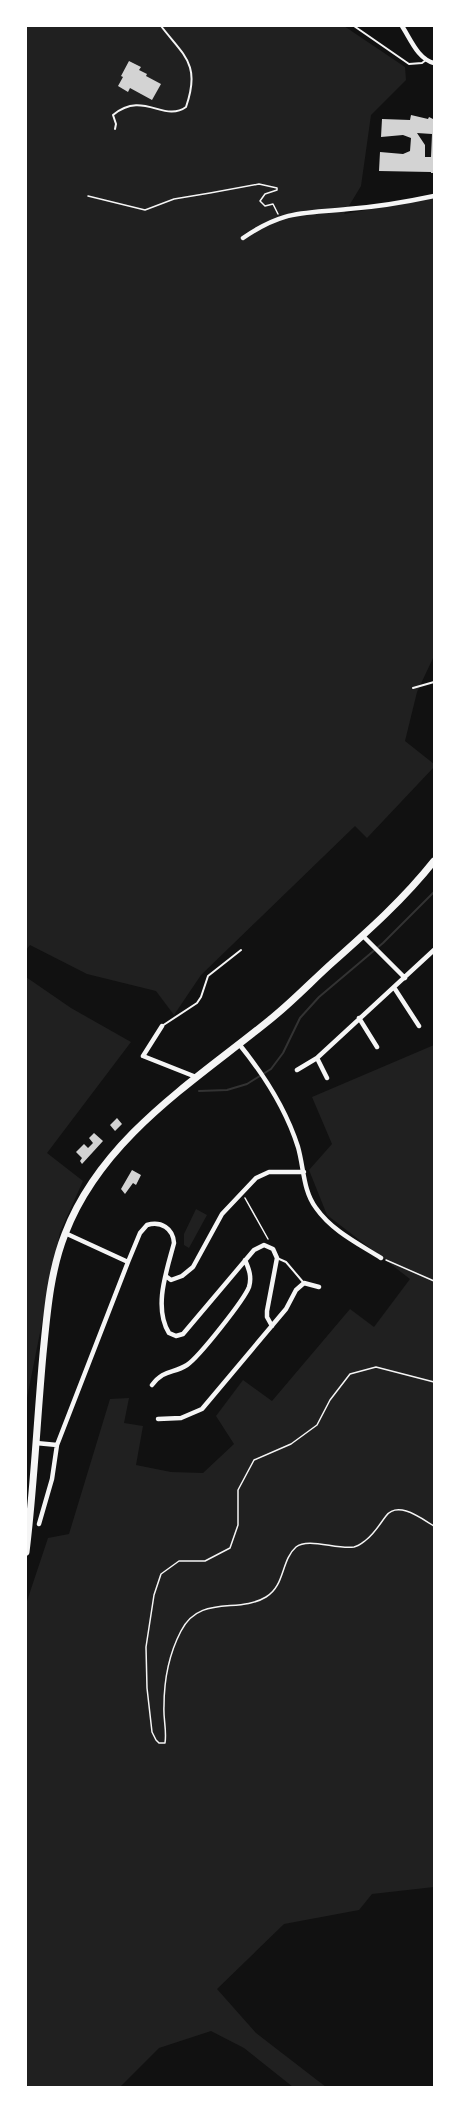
<svg xmlns="http://www.w3.org/2000/svg" width="460" height="2113" viewBox="0 0 460 2113" font-family="Mulish,sans-serif">
	<style>
		.green { fill: #202020 }
		.lines { fill: none; stroke-linecap: round; stroke-linejoin: round }
		.stream { stroke: #333; stroke-width: 2 }
		.building { fill: #d3d3d3; fill-rule: evenodd }
		.path { stroke: #f5f5f5; stroke-width: 1.5 }
		.service { stroke: #f5f5f5; stroke-width: 2 }
		.minor { stroke: #f5f5f5; stroke-width: 4.5 }
		.secondary { stroke: #f5f5f5; stroke-width: 7 }
	</style>
	<rect width="100%" height="100%" fill="#111"/>
	<!-- green -->
	<path class="green" d="M26 26H344L405 67 406 80 371 115 361 186 344 214 434 198V656L417 692 405 741 434 764V767L367 838 355 826 201 975 174 1015 156 991 87 974 30 945 26 950Z
		M26 977 71 1008 131 1042 47 1153 83 1181 60 1232 26 1403Z
		M434 1045V1887L372 1894 359 1910 284 1924 217 1989 256 2033 326 2087H293L244 2048 211 2031 159 2048 120 2087 26 2088V1604L48 1538 69 1534 110 1399 129 1398 124 1423 143 1426 136 1465 171 1472 203 1473 234 1444 216 1416 243 1380 272 1401 350 1309 374 1327 410 1279 327 1215 309 1170 332 1144 312 1097Z
		M196 1209 207 1215 189 1248 184 1245V1234Z"/>
	<g class="lines">
		<!-- stream -->
		<path class="stream" d="M199 1091 227 1090 247 1084 271 1069 283 1053 300 1018 319 997 383 943 434 892"/>
	</g>
	<!-- building -->
	<path class="building" d="M129 61 141 67 139 70 147 74 146 76 161 84 152 100 130 88 128 92 118 86 123 77 121 76Z
		M411 115 428 119 429 117 433 119 434 116V173H431V172L379 171 380 152 403 154 410 151 411 138 403 135 381 137 382 119 410 120ZM417 133 432 134 431 157H425V145Z
		M117 1118 122 1124 115 1131 110 1125Z
		M94 1133 103 1141 82 1164 80 1161 82 1158 76 1152 84 1144 88 1148 93 1143 89 1138Z
		M132 1170 141 1175 136 1185 133 1183 125 1194 121 1189Z"/>
	<g class="lines">
		<!-- path -->
		<path class="path" d="M88 196 145 210 174 199 210 193 259 184 277 188V190L265 194 260 201 265 206 273 204 278 214
			M245 1198 268 1239
			M386 1260 434 1281
			M434 1382 376 1367 350 1374 330 1400 317 1425 291 1444 254 1460 238 1490V1525L230 1548 205 1561H179L161 1574 154 1595 146 1647 147 1688 152 1732 156 1740 159 1743H165C167 1730 163 1718 164 1706 164 1680 169 1654 181 1631 200 1594 238 1614 266 1597 285 1586 281 1560 296 1547 308 1537 337 1550 354 1547 359 1546 362 1543 366 1540 375 1533 379 1525 386 1516 398 1500 422 1519 434 1526"/>
		<!-- service -->
		<path class="service" d="M354 26 409 64 422 63 426 60
			M115 129 116 124 113 115C143 90 164 123 186 107 201 64 184 56 161 26
			M413 688 434 682
			M162 1026 197 1003 201 997 208 976 241 950
			M277 1258 286 1262 303 1282"/>
		<!-- minor -->
		<path class="minor" d="M402 26C411 40 418 59 434 63
			M243 238C284 210 301 214 348 209 376 207 406 202 434 196
			M363 936 405 978
			M395 989 419 1026
			M359 1018 377 1047
			M162 1026 143 1056 196 1077
			M239 1044C265 1076 286 1109 298 1147 304 1168 303 1191 316 1208 332 1231 359 1244 381 1258
			M317 1058 327 1078
			M297 1070 317 1058 434 950
			M65 1233 128 1262
			M167 1277 171 1280 182 1276 193 1267 222 1214 256 1178 269 1172H304
			M152 1385C164 1369 173 1374 187 1365 199 1357 244 1300 249 1287 252 1277 249 1269 245 1260
			M158 1419 181 1418 202 1409 286 1309 296 1290 304 1283 319 1287
			M36 1443 57 1445
			M39 1524 52 1479 57 1445 128 1262 140 1233 147 1225C161 1221 173 1228 174 1243 167 1270 153 1307 169 1333L176 1336 183 1334 254 1250 264 1245 273 1249 277 1258 267 1311V1317L272 1326"/>
		<!-- secondary -->
		<path class="secondary" d="M26 1552C34 1487 37 1420 43 1354 47 1314 50 1272 65 1234 102 1137 195 1081 272 1018 293 1001 312 981 332 963 368 931 404 899 434 861"/>
	</g>
	<!-- border -->
	<rect width="460" height="2113" fill="none" stroke="#ffffff" stroke-width="54"/>
</svg>
